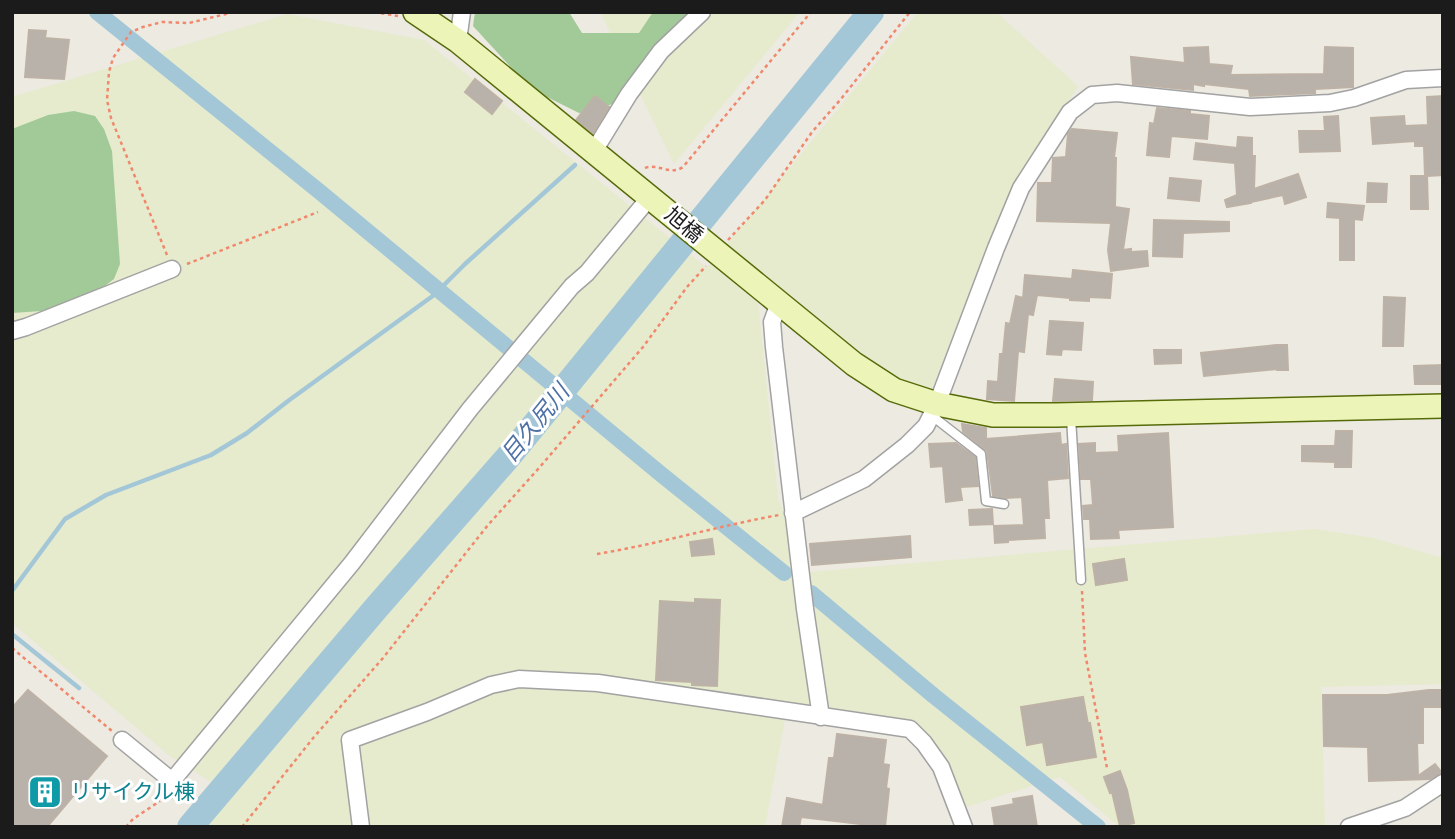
<svg xmlns="http://www.w3.org/2000/svg" width="1455" height="839" viewBox="0 0 1455 839" font-family="Roboto,'Noto Sans JP',sans-serif">
	<style>
		.farmland { fill: #e6ebcd }
		.forest { fill: #a2ca98 }
		.lines { fill: none; stroke-linecap: round; stroke-linejoin: round }
		.stream { stroke: #a4c7d8; stroke-width: 4.5 }
		.canal { stroke: #a4c7d8; stroke-width: 16 }
		.river { stroke: #a4c7d8; stroke-width: 26 }
		.building { fill: #b9b2ab; stroke: #bdb2a5; stroke-width: 2 }
		.lane-casing { stroke: #a2a2a2; stroke-width: 11 }
		.street-casing { stroke: #a2a2a2; stroke-width: 19 }
		.secondary-casing { stroke: #566a0a; stroke-width: 26 }
		.path { stroke: #f1886d; stroke-width: 2.5; stroke-dasharray: 3.5 3.5; stroke-linecap: butt }
		.lane { stroke: #fff; stroke-width: 8 }
		.street { stroke: #fff; stroke-width: 16 }
		.secondary { stroke: #ecf5b7; stroke-width: 23 }
		.labels { text-anchor: middle; stroke-width: 6; stroke-linejoin: round; paint-order: stroke }
		.street-label { font-size: 21px; fill: #1b1b1b; stroke: #fff }
		.culture-label { font-size: 21px; fill: #0d838f; stroke: #fff; text-anchor: start }
		.water-label { font-size: 23px; font-style: italic; fill: #4e71a5; stroke: #fff }
	</style>
	<rect width="100%" height="100%" fill="#eceae1"/>
	<!-- farmland -->
	<path class="farmland" d="M600 12H800L674 164Z
		M918 12H996L1078 86 1000 214 929 396 857 359 758 300 778 499 809 572 1314 529 1374 538 1443 558V684L1321 687 1325 827H1120L1060 777 966 807 945 761 886 721 788 703 765 827H178L194 809 211 782 170 756 12 623V97L287 14 424 40 707 268Z"/>
	<!-- forest -->
	<path class="forest" d="M475 12H569L582 33H639L653 12H706L618 102 590 112 579 113 531 89 473 26Z
		M74 111 95 116 104 129 112 151 120 264 114 279 98 291 42 311 12 313V129L48 115Z"/>
	<g class="lines">
		<!-- stream -->
		<path class="stream" d="M12 591 65 519 106 495 211 455 247 433 288 401 434 295 465 264 575 165
			M12 634 79 688"/>
		<!-- canal -->
		<path class="canal" d="M97 12 320 192 662 475 784 573
			M811 593 934 696 1098 827"/>
		<!-- river -->
		<path class="river" d="M190 827 377 607 509 456 871 12"/>
	</g>
	<!-- building -->
	<path class="building" d="M29 30 46 31 45 38 69 40 64 79 25 77Z
		M1208 47 1209 64 1232 66 1230 75 1324 74 1325 47 1353 48V87L1315 89V93L1250 96 1249 89 1204 84V86L1193 84V90L1133 84 1131 57 1185 63 1184 48Z
		M475 79 502 101 492 114 465 92Z
		M595 96 609 107 593 133 576 120Z
		M1443 96V175L1427 176 1428 209H1411V176H1425L1424 146H1415V141L1373 144 1371 118 1404 116 1405 126 1428 125 1427 97Z
		M1157 108 1190 111V114L1209 116 1207 139 1171 136 1169 157 1147 155 1150 123 1154 124Z
		M1338 116 1340 151 1300 152 1299 131H1325L1324 117Z
		M1072 129 1117 133 1114 158H1116L1115 207 1129 209 1123 250 1131 249V252L1147 251 1148 266 1111 271 1108 250 1111 223 1037 221 1038 183H1052L1053 158 1066 157 1068 134Z
		M1238 137 1252 138V156H1255L1254 189 1298 174 1306 197 1285 204 1283 195 1251 202V203L1227 207 1225 200 1237 195 1235 163 1194 159 1196 143 1237 148Z
		M1170 178 1201 181 1199 201 1168 198Z
		M1368 183 1387 184 1386 202H1367Z
		M1328 203 1364 206 1362 220 1354 219V260H1340V218L1327 217Z
		M1154 220 1229 222V231L1183 233 1182 257 1153 256Z
		M1073 270 1112 274 1110 298 1089 297V301L1070 300V298L1037 295 1033 315 1028 314 1024 352 1018 351 1014 401 987 399 988 381 998 382 1000 354H1003L1006 323 1010 324 1016 296 1023 298 1025 275 1072 279Z
		M1384 297 1405 298 1403 346H1383Z
		M1050 321 1083 323 1081 350 1062 349 1061 355 1047 354Z
		M1276 345H1287L1288 370H1277V369L1204 376 1201 353Z
		M1154 350H1181V363L1155 364Z
		M1443 365V384H1415L1414 366Z
		M1055 379 1093 382 1092 400 1053 401Z
		M962 424 986 428V439L1060 433 1061 445 1066 444 1068 478 1047 480 1049 518H1044L1045 538 1008 540V542L995 543 994 526 1024 525 1022 497 1006 498 993 496 987 451 963 432Z
		M1336 431H1352L1351 467H1335V462L1302 461V446H1335Z
		M1168 433 1173 527 1118 530 1119 538 1091 539 1090 519H1084L1083 506 1093 505 1091 479H1081L1079 444 1095 443V453L1119 452 1118 436Z
		M956 443 975 457 978 486 960 487 962 500 946 502 943 466 931 467 929 444Z
		M992 509 993 524 970 525 969 510Z
		M910 536 911 557 812 565 810 544Z
		M712 539 714 554 692 556 690 542Z
		M1124 559 1127 580 1096 585 1093 564Z
		M695 599 720 600 717 686 692 685V682L656 680 660 601 695 603Z
		M28 690 107 756 47 827H12V708Z
		M1429 690H1443V707H1423V743H1417L1418 776 1435 764 1442 773 1430 779 1369 781 1368 747 1324 746 1323 695H1387Z
		M1083 697 1088 724 1090 723 1096 757 1047 765 1043 742 1027 745 1021 707Z
		M837 734 886 740 883 764 889 765 886 788 889 789 885 827 801 817 799 827H782L787 798 823 805 829 758H834Z
		M1120 771 1127 790 1134 823 1120 826 1112 792 1110 793 1104 777Z
		M1032 796 1037 827H995L992 808 1014 804 1013 799Z"/>
	<g class="lines">
		<!-- lane casing -->
		<g class="lane-casing">
			<path id="lane" d="M931 415 981 454 986 501 1004 504
				M1071 418 1081 580"/>
		</g>
		<!-- street casing -->
		<g class="street-casing">
			<path id="street" d="M458 41 462 12
				M594 151 629 94 661 51 702 12
				M779 303 772 322 774 347 805 609 821 717
				M12 331 26 327 172 269
				M793 513 864 479 907 445 926 426 937 404 996 248 1021 188 1070 112 1092 95 1117 93 1250 107 1330 103 1354 98 1406 80 1443 78
				M122 740 172 781
				M169 790 172 781 352 563 470 409 572 286 587 273 650 197
				M361 827 350 740 427 712 491 685 519 679 598 683 910 729 924 743 941 767 964 827
				M1349 827 1405 808 1443 783"/>
		</g>
		<!-- secondary casing -->
		<g class="secondary-casing">
			<path id="secondary" d="M415 12 458 41 854 364 894 390 937 404 993 415H1056L1443 406"/>
		</g>
		<!-- path -->
		<path class="path" d="M374 12 398 16
			M645 168C658 163 670 176 683 167L811 12
			M728 240 765 200 812 132 841 99 910 12
			M167 255 111 118 107 100 109 72 113 58 131 32 143 27 162 22 189 23 234 12
			M187 264 318 212
			M597 554C658 544 718 526 779 515
			M1082 591 1085 653 1107 768
			M12 648 112 731
			M126 827 133 819 160 801
			M242 827 314 737 383 658 488 525 539 468 643 347 687 287 706 266"/>
		<!-- lane -->
		<use href="#lane" class="lane"/>
		<!-- street -->
		<use href="#street" class="street"/>
		<!-- secondary -->
		<use href="#secondary" class="secondary"/>
	</g>
	<!-- icons -->
	<defs>
		<g id="building-square" transform="scale(1.75)"><rect x="-9" y="-9" width="18" height="18" rx="4" fill="#0f9aa8" stroke="#fff"/><path d="M-4-6H4V6H1V3H-1V6H-4ZM-2.5-4.3h1.7v1.8h-1.7ZM.8-4.3h1.7v1.8H.8ZM-2.5-1h1.7V.8h-1.7ZM.8-1h1.7V.8H.8Z" fill="#fff"/></g>
	</defs>
	<g fill-rule="evenodd">
		<use href="#building-square" x="45" y="792"/>
	</g>
	<g class="labels">
		<!-- street labels -->
		<g class="street-label">
			<text transform="translate(684 225) rotate(40)" y="7">旭橋</text>
		</g>
		<!-- culture labels -->
		<g class="culture-label">
			<text x="70" y="799">リサイクル棟</text>
		</g>
		<!-- water labels -->
		<g class="water-label">
			<text transform="translate(535 423) rotate(-51)" y="8">目久尻川</text>
		</g>
	</g>
	<!-- border -->
	<rect width="1455" height="839" fill="none" stroke="#1b1b1b" stroke-width="28"/>
</svg>
